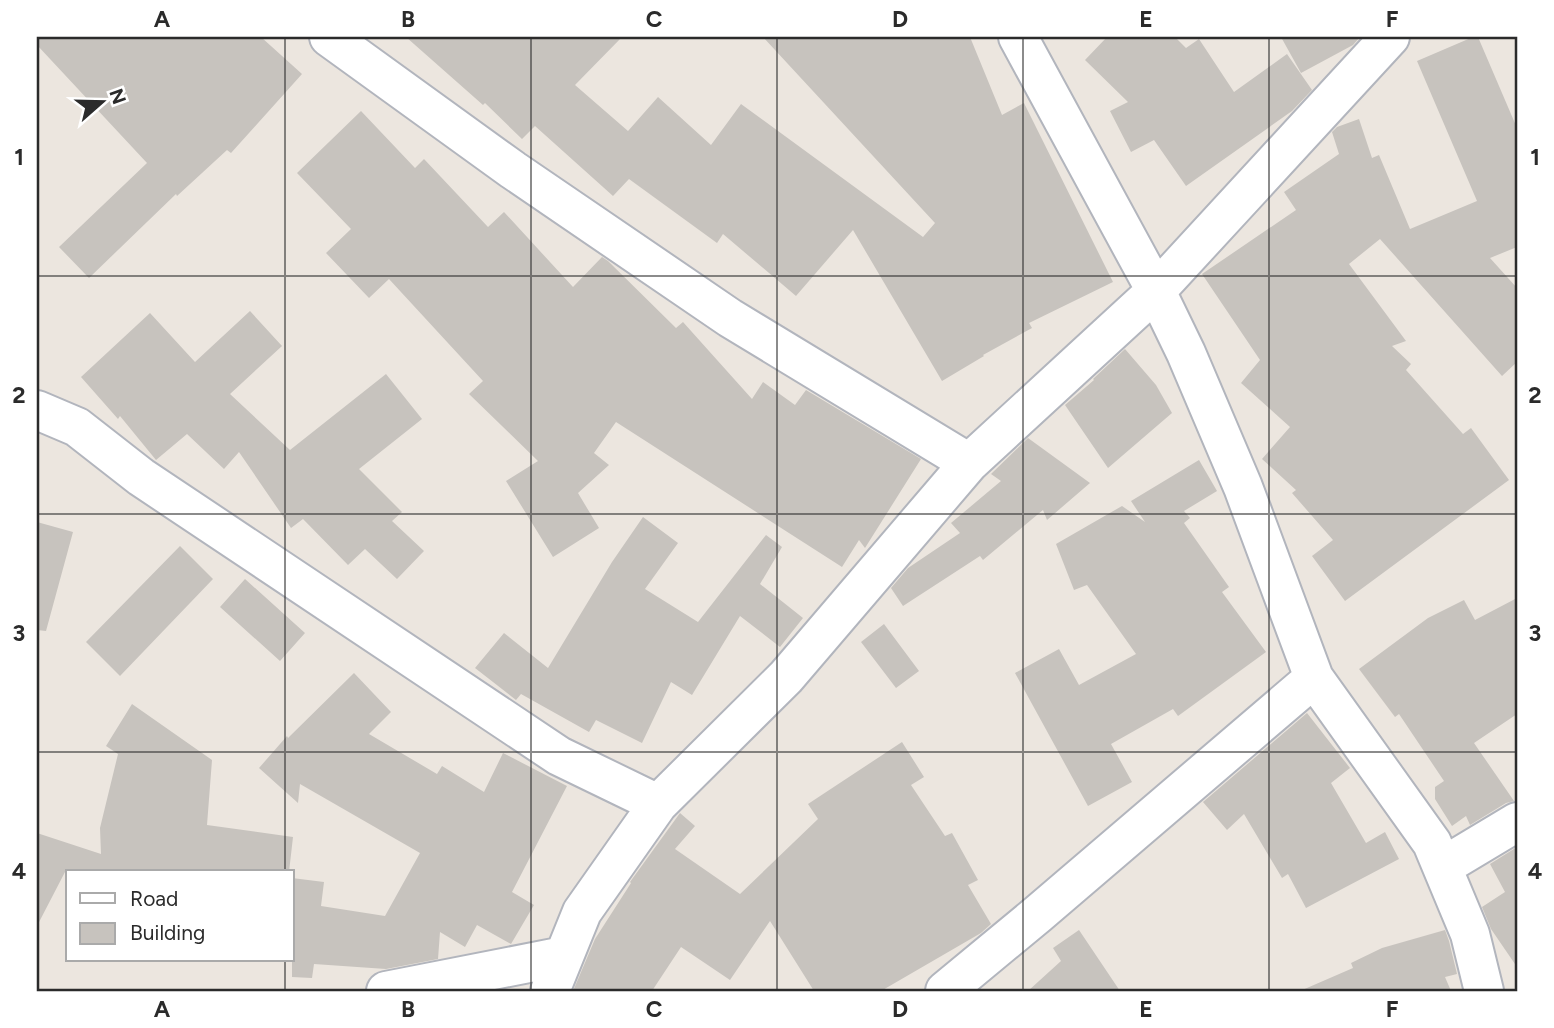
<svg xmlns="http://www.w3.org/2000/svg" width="1554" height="1028" viewBox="0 0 1554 1028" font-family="Figtree,sans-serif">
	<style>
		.building { fill: #c7c3be }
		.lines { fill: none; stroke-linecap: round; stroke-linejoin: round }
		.minor-casing { stroke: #b2b5bd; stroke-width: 42 }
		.minor { stroke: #fff; stroke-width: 38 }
		.grid { fill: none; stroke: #2b2b2b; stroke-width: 2; stroke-opacity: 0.55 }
		.neatline { fill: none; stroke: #2b2b2b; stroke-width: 2.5 }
		.grid-label { font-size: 23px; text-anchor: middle; font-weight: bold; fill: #2b2b2b }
	</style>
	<rect width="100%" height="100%" fill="#ece6df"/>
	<!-- building -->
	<path class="building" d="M37 37H261L302 74 231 153 227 150 177 196 176 194 89 278 59 247 147 163 37 45Z
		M406 37H622L575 85 628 131 658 97 711 145 741 104 923 237 935 223 763 37H970L1002 115 1024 103 1113 282 1029 323 1032 328 983 355 984 356 942 381 853 230 796 296 723 234 717 243 629 179 613 196 535 126 522 139 485 103 483 105Z
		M1107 37H1175L1186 48 1199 39 1234 92 1287 54 1312 90 1292 111 1186 186 1154 140 1131 152 1110 111 1128 102 1085 60Z
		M1281 37H1360L1353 45 1301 73Z
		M1473 37H1478L1517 128V247L1490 258 1517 288V362L1502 376 1380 239 1349 264 1406 341 1392 346 1411 364 1406 370 1463 434 1471 428 1509 480 1345 601 1312 556 1333 540 1292 493 1296 490 1262 459 1290 427 1241 383 1260 360 1202 274 1296 210 1284 192 1339 154 1332 132 1337 127 1359 119 1372 158 1379 155 1410 229 1477 201 1417 61Z
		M361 111 415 168 424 159 488 227 504 212 573 287 602 257 608 261 676 328 683 322 752 399 763 382 795 405 806 390 921 459 865 548 859 540 842 567 616 422 594 453 609 465 578 493 599 528 553 557 506 481 538 461 469 394 483 381 389 279 369 298 326 253 351 229 297 173Z
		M250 311 282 346 230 394 290 450 386 374 422 419 359 469 402 512 392 521 424 551 397 579 365 549 348 565 303 519 291 528 239 452 224 469 187 434 156 460 120 416 118 419 81 377 150 313 195 362Z
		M1125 349 1156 385 1172 413 1108 468 1065 405 1094 380 1093 379Z
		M1028 438 1090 483 1047 520 1043 510 983 560 980 556 903 606 891 588 908 568 960 533 951 523 1001 481 991 474Z
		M1199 460 1217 491 1184 511 1190 518 1184 523 1229 587 1222 592 1266 652 1178 716 1173 709 1111 744 1132 782 1088 806 1015 673 1059 649 1079 685 1136 654 1087 585 1074 590 1056 544 1122 506 1145 522 1131 501Z
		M643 517 678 543 645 589 698 622 766 535 782 547 760 584 803 618 780 647 740 616 692 695 671 682 642 743 596 720 589 732 521 694 516 700 475 668 504 633 548 668 612 562Z
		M37 522 73 532 46 631 37 630Z
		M180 546 213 579 120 676 86 642Z
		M245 579 305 633 280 661 220 607Z
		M1517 598V714L1474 743 1514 801 1506 803 1470 825 1466 816 1452 826 1435 799V787L1444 781 1399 714 1395 717 1359 669 1428 618 1464 600 1475 620Z
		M884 624 919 671 896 688 861 642Z
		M354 673 391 712 369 734 437 774 442 766 484 792 503 753 567 786 512 892 534 905 511 944 477 925 465 947 440 932 438 959 386 969 314 964 312 978 292 977V878L324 882 321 906 385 916 420 853 300 784 298 803 259 768 287 736 288 738Z
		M132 704 212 760 207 825 293 837 289 872H65L37 926V833L101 854 100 828 118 754 106 746Z
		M1307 713 1350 768 1331 783 1366 843 1385 832 1399 859 1306 908 1288 874 1282 878 1244 814 1227 830 1203 802Z
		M902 742 924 777 911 785 945 836 952 833 978 880 968 885 991 924 981 933 881 991H814L770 921 730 980 681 947 652 991H573L595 939 631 883 630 882 680 813 695 826 675 849 740 894 818 819 808 804Z
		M1517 847V967L1491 929 1482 907 1505 892 1490 864Z
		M1079 930 1120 991H1028L1061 961 1053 948Z
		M1445 930 1449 941 1457 974 1445 977 1451 991H1300L1353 968 1351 963 1382 948Z"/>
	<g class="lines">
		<!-- minor casing -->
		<g class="minor-casing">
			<path id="minor" d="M329 37 513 170 730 318 969 463 1156 291 1390 37
				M1018 37 1156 291 1186 353 1243 487 1314 678 1432 843 1470 934 1484 991
				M37 410 77 427 141 477 559 756 658 804
				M1442 867 1517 822
				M386 991 564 956
				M550 991 582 912 658 804 786 677 969 463
				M945 991 1038 914 1314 678"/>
		</g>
		<!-- minor -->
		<use href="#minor" class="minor"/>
	</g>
	<!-- grid -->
	<path class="grid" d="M285 37V872M531 37V991M777 37V991M1023 37V991M1269 37V991M37 276H1517M37 514H1517M37 752H1517M285 960V991"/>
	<!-- border -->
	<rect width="1554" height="1028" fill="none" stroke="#ffffff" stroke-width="77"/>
	<!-- legend -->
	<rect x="66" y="870" width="228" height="91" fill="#ffffff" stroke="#aaaaaa" stroke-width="2"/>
	<rect x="80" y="893" width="35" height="10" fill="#ffffff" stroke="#aaaaaa" stroke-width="2"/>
	<text x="130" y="906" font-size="21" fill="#2b2b2b">Road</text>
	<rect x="80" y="923" width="35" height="21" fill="#c7c3be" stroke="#aaaaaa" stroke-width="2"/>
	<text x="130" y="940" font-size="21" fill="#2b2b2b">Building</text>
	<!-- north arrow -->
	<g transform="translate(102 102) rotate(70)" stroke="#ffffff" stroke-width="5" paint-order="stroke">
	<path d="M0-5L12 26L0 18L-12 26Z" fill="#2b2b2b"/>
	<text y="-10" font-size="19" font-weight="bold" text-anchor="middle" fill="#2b2b2b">N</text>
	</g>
	<rect x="38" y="38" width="1478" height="952" class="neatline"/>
	<g class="grid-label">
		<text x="162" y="27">A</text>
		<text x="408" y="27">B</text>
		<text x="654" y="27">C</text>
		<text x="900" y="27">D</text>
		<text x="1146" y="27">E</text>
		<text x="1392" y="27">F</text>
		<text x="19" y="165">1</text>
		<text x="1535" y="165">1</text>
		<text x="19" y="403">2</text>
		<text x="1535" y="403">2</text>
		<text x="19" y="641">3</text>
		<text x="1535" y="641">3</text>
		<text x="19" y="879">4</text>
		<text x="1535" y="879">4</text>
		<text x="162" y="1017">A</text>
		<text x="408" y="1017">B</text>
		<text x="654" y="1017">C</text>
		<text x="900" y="1017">D</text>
		<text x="1146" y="1017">E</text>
		<text x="1392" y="1017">F</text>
	</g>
</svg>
